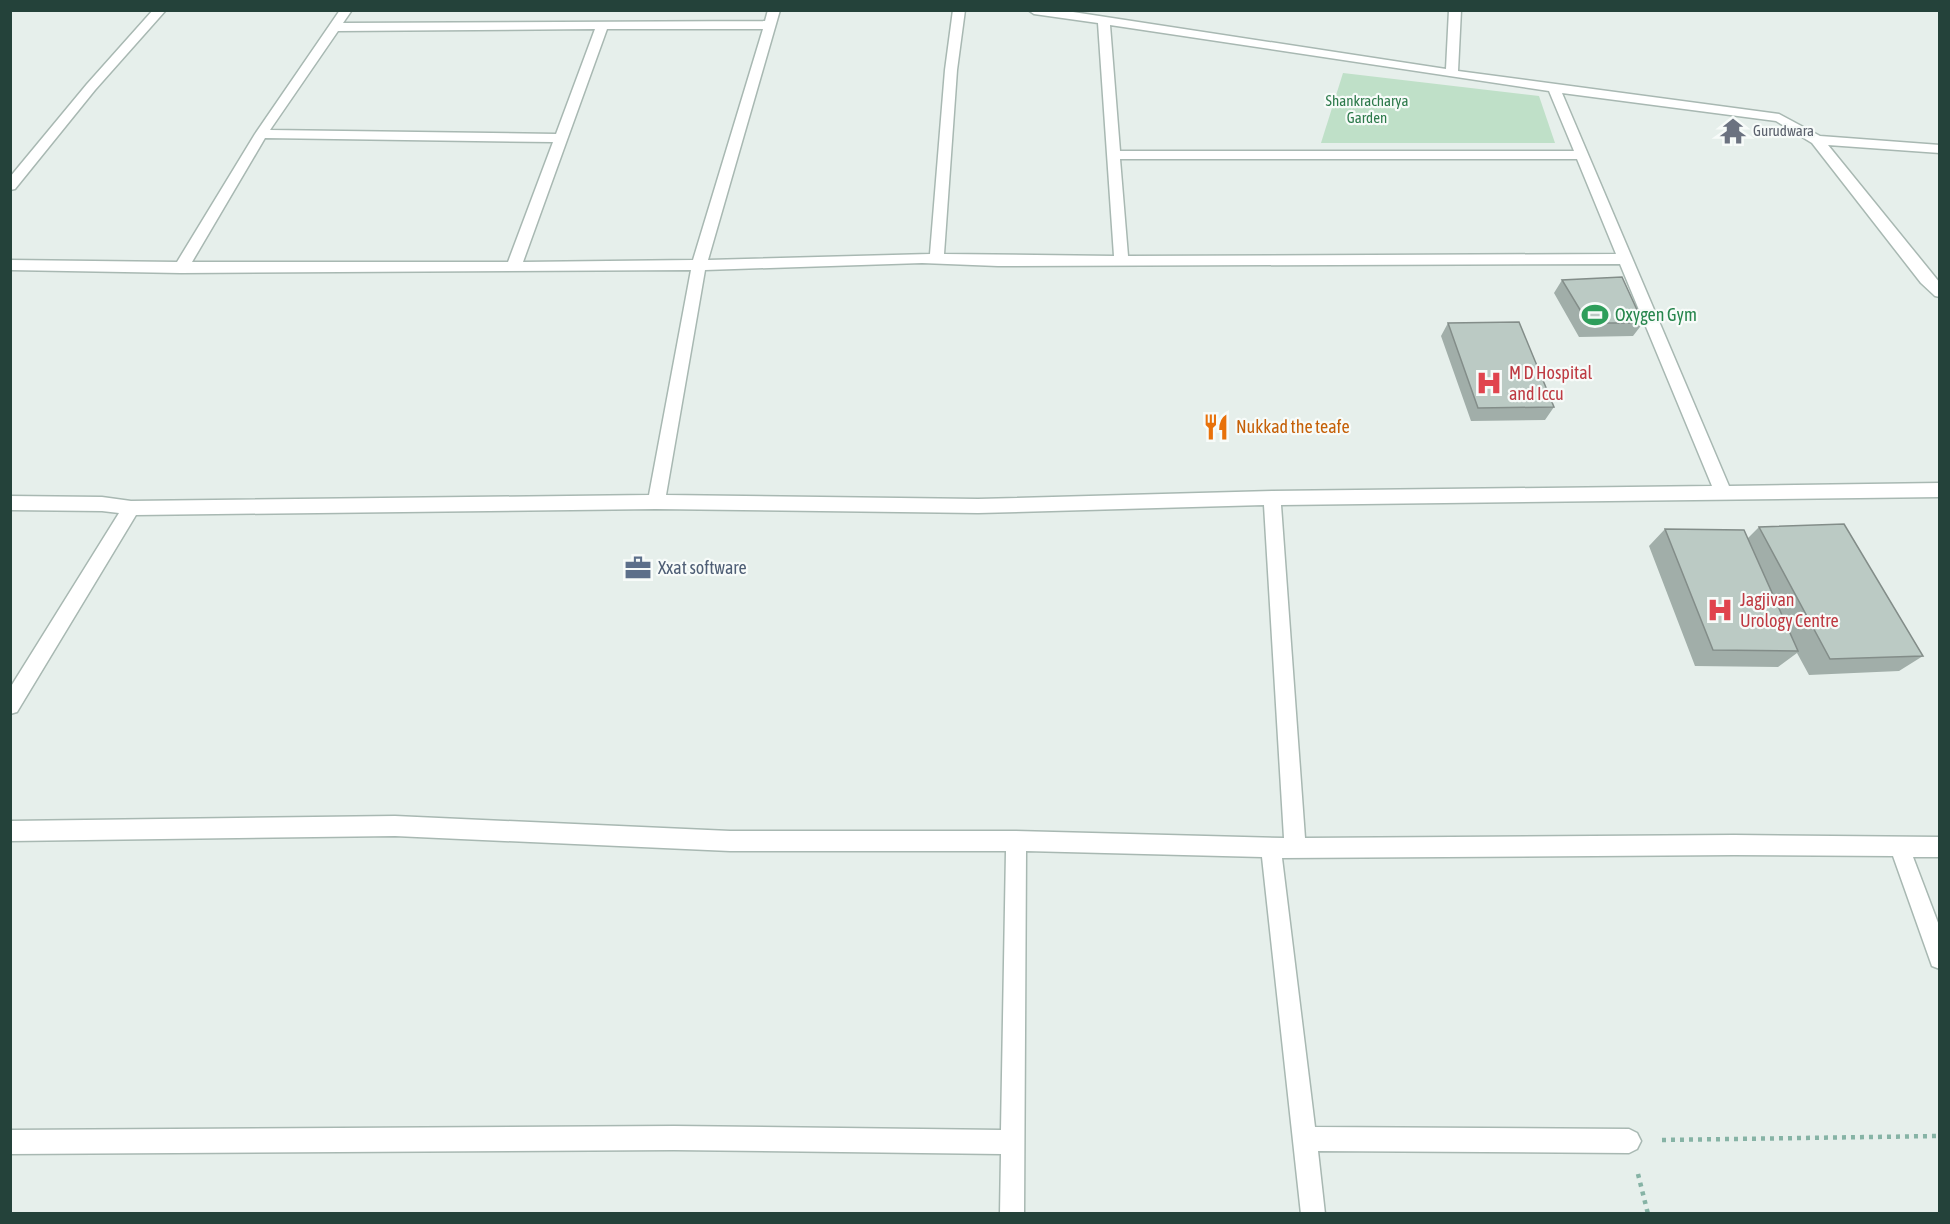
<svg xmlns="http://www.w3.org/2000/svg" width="1950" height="1224" viewBox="0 0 1950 1224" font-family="'Asap Condensed',sans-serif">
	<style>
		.green { fill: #bfe0c8 }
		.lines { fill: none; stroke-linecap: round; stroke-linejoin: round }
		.minor-casing { stroke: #a8b8b2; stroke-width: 3 }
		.path { stroke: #86b3a5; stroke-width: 4.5; stroke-dasharray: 4 5; stroke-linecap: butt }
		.minor { fill: #fff; fill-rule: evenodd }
		.wall { fill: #a1aea9 }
		.building { fill: #bbcac4; stroke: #838d89; stroke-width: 1.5 }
		.labels { text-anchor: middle; stroke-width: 4.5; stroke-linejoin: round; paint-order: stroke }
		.far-park-label { font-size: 15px; fill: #2d7a4b; stroke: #f7fbf9 }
		.far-worship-label { font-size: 15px; fill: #5b616d; stroke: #f7fbf9; text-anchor: start }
		.leisure-label { font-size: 18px; fill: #27864d; stroke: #f7fbf9; text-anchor: start }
		.health-label { font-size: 18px; fill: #be3a42; stroke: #f7fbf9; text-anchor: start }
		.food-label { font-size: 18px; fill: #c56008; stroke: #f7fbf9; text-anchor: start }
		.service-label { font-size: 18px; fill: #4e5e75; stroke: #f7fbf9; text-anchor: start }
	</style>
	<rect width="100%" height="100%" fill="#e6efeb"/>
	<!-- green -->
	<path class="green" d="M1343 73 1539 96 1555 143H1321Z"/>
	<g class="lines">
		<!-- minor casing -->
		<g class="minor-casing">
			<path id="minor" d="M153 10H166L95 90 15 189 10 190V177L87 84Z
				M340 10H352L343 23 765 21 768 10H780L708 260 930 254 945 70 953 10H965L957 70 944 254 1114 256 1098 23 1034 14 1028 10H1060L1446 69 1449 10H1461L1458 71 1779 114 1820 136 1940 145V153L1828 145 1940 283V297L1935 296 1921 283 1812 143 1776 121 1562 93 1729 486 1940 483V497L1281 505 1305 838 1734 835 1940 837V857H1913L1940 928V969L1932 966 1893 856 1734 855 1282 858 1315 1127 1629 1129 1637 1133 1641 1141 1637 1149 1629 1153 1318 1151 1325 1214H1301L1262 857 1026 851 1024 1214H1000L1001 1154 674 1150 10 1154V1130L674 1126 1001 1130 1006 851H730L395 836 10 841V821L395 816 730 831H1016L1284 838 1264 505 978 513 656 509 136 515 17 712 10 714V688L119 513 102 511 10 510V496L102 497 131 501 649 495 691 270 181 273 10 270V260L177 262 255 134ZM1110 25 1549 91 1574 151H1120ZM595 29 556 134 270 130 338 31ZM607 29H763L693 260 523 262ZM265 138 553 142 508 262H192ZM1120 159H1577L1616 254 1128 256ZM922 263 998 266 1620 264 1712 486 1272 491 978 499 666 495 705 270Z"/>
		</g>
		<!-- path -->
		<path class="path" d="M1662 1140 1940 1136
			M1638 1174 1648 1214"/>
		<!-- minor -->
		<use href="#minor" class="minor"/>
	</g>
	<!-- wall -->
	<path class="wall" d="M1562 280 1643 323 1633 336 1579 337 1554 293Z
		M1448 323 1554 407 1545 420 1471 421 1441 336Z
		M1759 527 1923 656 1899 671 1809 675 1797 653 1778 667 1695 666 1649 546 1665 529 1748 538Z"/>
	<!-- building -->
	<path class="building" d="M1622 277 1643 323H1588L1562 280Z
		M1519 322 1554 407 1478 408 1448 323Z
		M1844 524 1923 656 1830 659 1759 527Z
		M1665 529 1744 530 1798 651 1713 650Z"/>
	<!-- icons -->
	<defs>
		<g id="temple-bare" transform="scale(2.07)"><path d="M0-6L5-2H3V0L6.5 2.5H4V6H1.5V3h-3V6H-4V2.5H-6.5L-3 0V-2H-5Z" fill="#6b7280" stroke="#f7fbf9" stroke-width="2.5" paint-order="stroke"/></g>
		<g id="stadium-bare" transform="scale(2.07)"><path d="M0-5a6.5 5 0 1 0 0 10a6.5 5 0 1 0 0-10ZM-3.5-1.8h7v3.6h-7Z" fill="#2e9e5b" stroke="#f7fbf9" stroke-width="2.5" paint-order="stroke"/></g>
		<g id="hospital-bare" transform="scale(2.07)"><path d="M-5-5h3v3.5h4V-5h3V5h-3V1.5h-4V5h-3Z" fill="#e0444e" stroke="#f7fbf9" stroke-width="2.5" paint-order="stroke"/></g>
		<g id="restaurant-bare" transform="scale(2.07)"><path d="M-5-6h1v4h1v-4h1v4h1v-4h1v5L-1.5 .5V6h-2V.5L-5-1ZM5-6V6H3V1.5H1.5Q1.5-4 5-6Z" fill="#e8710a" stroke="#f7fbf9" stroke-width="2.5" paint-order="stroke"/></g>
		<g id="office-bare" transform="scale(2.07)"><path d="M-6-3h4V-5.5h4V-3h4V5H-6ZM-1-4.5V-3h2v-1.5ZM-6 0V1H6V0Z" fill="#5c6f8a" stroke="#f7fbf9" stroke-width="2.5" paint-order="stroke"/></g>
	</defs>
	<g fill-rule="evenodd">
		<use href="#temple-bare" x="1733" y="131"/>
		<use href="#stadium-bare" x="1595" y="315"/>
		<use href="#hospital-bare" x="1489" y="383"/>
		<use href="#restaurant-bare" x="1216" y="427"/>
		<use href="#office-bare" x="638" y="568"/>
		<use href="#hospital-bare" x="1720" y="610"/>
	</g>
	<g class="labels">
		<!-- far-park labels -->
		<g class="far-park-label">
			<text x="1367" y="106">Shankracharya<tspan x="1367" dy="17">Garden</tspan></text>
		</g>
		<!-- far-worship labels -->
		<g class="far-worship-label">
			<text x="1753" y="136">Gurudwara</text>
		</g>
		<!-- leisure labels -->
		<g class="leisure-label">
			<text x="1615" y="321">Oxygen Gym</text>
		</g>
		<!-- health labels -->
		<g class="health-label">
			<text x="1509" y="379">M D Hospital<tspan x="1509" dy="21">and Iccu</tspan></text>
			<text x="1740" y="606">Jagjivan<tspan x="1740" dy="21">Urology Centre</tspan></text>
		</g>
		<!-- food labels -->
		<g class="food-label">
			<text x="1236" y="433">Nukkad the teafe</text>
		</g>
		<!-- service labels -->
		<g class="service-label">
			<text x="658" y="574">Xxat software</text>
		</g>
	</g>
	<!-- border -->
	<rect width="1950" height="1224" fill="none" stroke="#24423a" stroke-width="24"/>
</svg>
